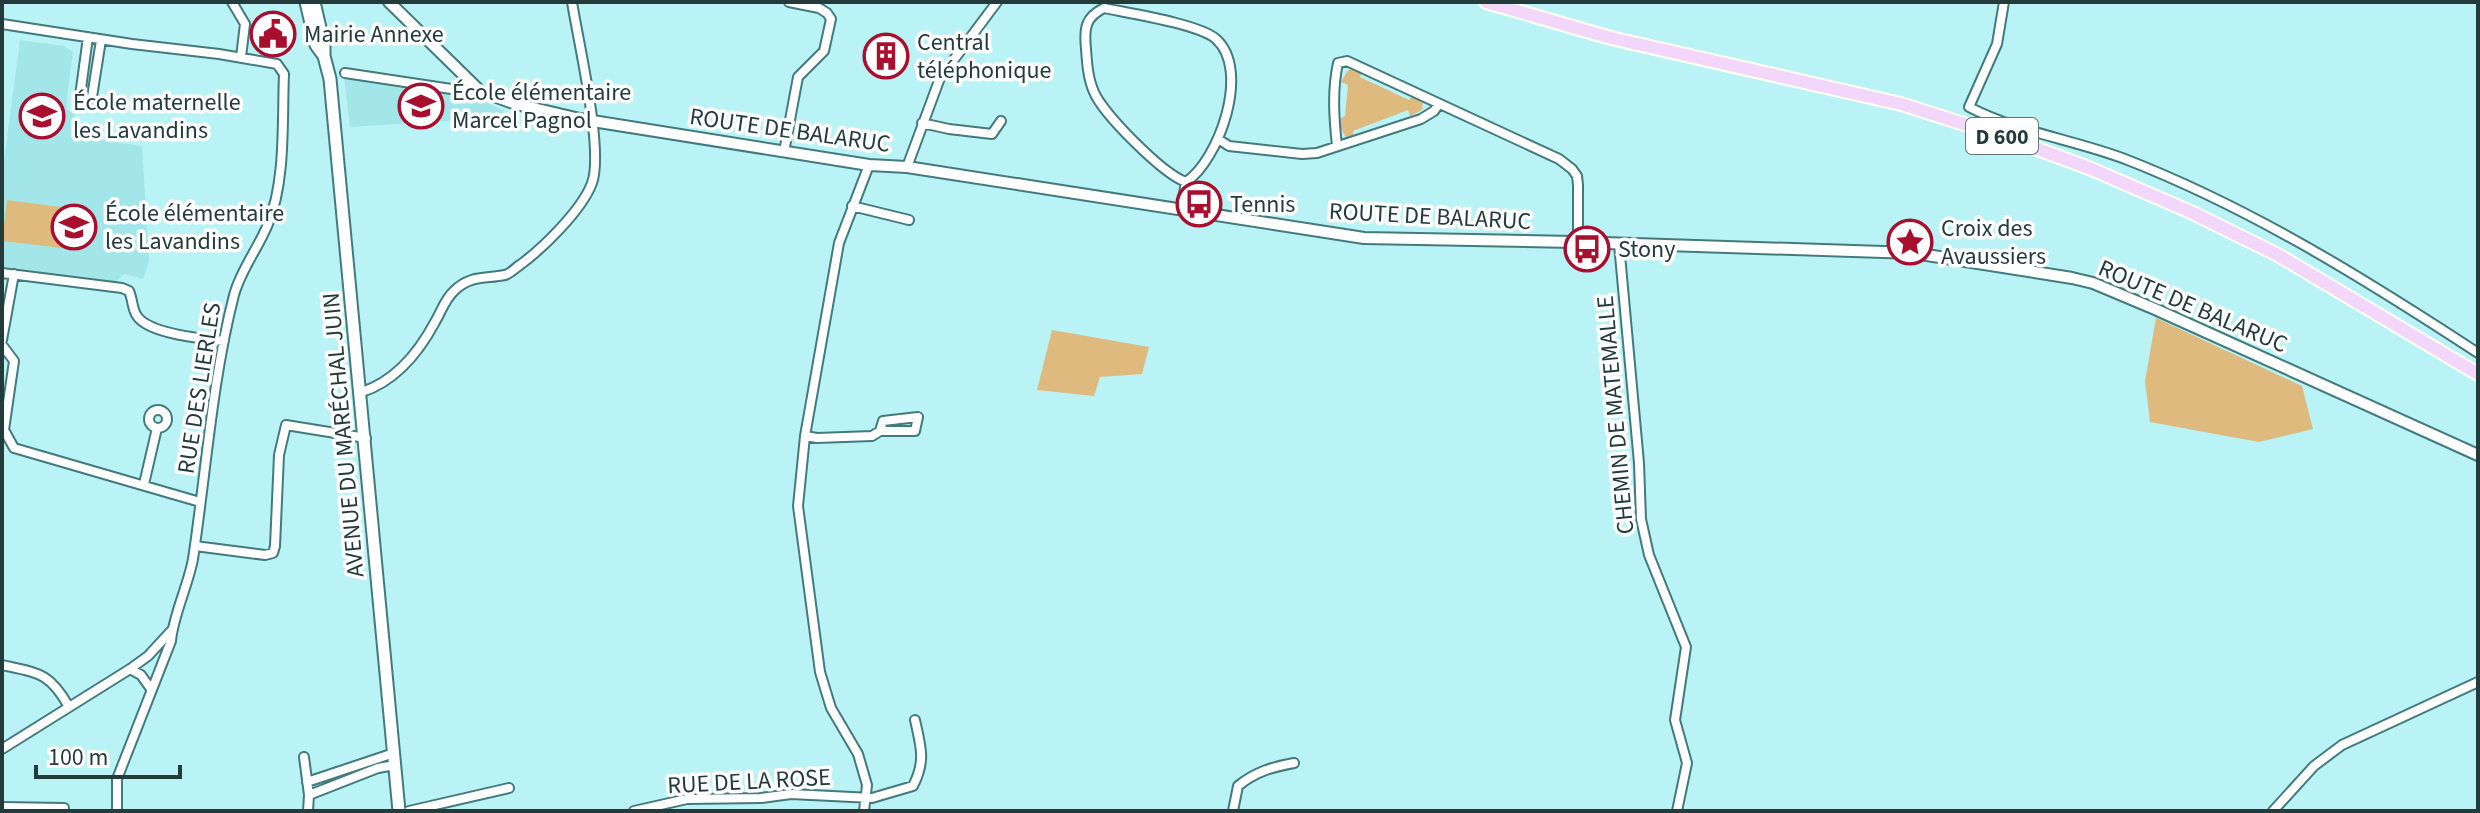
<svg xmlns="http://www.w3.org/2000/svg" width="2480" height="813" viewBox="0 0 2480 813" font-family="'Source Sans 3',sans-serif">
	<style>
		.built { fill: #a3e6e9 }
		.green { fill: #dfba7e }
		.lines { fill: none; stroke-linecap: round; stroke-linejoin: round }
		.minor-casing { stroke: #437a7d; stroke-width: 12 }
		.tertiary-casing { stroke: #437a7d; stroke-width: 14 }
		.secondary-casing { stroke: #437a7d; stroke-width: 15 }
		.primary-casing { stroke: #fff; stroke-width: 16 }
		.minor { stroke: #fff; stroke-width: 8 }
		.tertiary { stroke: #fff; stroke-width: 10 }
		.secondary { stroke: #fff; stroke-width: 11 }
		.primary { stroke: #f3d7fb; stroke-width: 12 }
		.labels { text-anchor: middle; stroke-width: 7; stroke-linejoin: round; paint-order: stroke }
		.shield { fill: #fff; stroke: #657676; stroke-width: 2 }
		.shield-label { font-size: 22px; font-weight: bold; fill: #233b3b }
		.poi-label { font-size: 24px; fill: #233b3b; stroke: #fff; text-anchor: start }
		.street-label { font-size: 24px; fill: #233b3b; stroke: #fff }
	</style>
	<rect width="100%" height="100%" fill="#b9f3f5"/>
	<!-- built -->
	<path class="built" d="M20 40 64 46 73 52 67 98V109L75 115 72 122 97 124 96 139 142 146 149 261 143 279 124 274 116 282 2 268V176Z
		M344 77 471 97 475 94 480 99 510 114 445 121 350 127Z"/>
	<!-- green -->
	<path class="green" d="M1356 69 1363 70 1360 77 1409 100 1413 95 1423 101 1422 110 1410 116 1408 110 1353 131V138L1346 137 1340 127 1341 118 1345 116 1348 85 1341 82 1348 70Z
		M7 200 76 209 71 249 2 241Z
		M2156 318 2302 386 2313 429 2259 442 2150 422 2145 381Z
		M1052 330 1149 347 1142 374 1100 377 1094 396 1037 390Z"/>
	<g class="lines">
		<!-- minor casing -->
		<g class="minor-casing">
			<path id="minor" d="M232 2 245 24 241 57
				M2004 2 1997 44 1969 107C2017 132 2075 140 2125 159 2251 208 2365 279 2478 353
				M2 24 132 44 219 54 277 64 284 74C282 120 286 181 268 224 258 249 241 269 234 295 212 381 206 472 193 559 188 586 173 616 171 641L117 779V811
				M88 37 80 96 85 103 92 97 101 40
				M345 73 458 90 480 91
				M922 123 949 129 992 134 1001 121
				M1218 139 1229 146 1302 154 1317 153 1421 119 1434 111 1439 104
				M1337 146C1334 118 1332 91 1338 63L1347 61 1559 159 1572 169 1577 176 1578 185V242
				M784 152 798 77 824 51 831 19 827 13 819 8 789 2
				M907 167 940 78 997 2
				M852 206 909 220
				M1181 210 1186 182C1219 160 1251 70 1216 39 1199 24 1128 13 1104 8 1085 17 1084 29 1086 49 1087 63 1088 79 1094 92 1103 114 1163 174 1186 182
				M1619 244 1639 463 1641 519 1649 555 1686 647 1675 720 1687 763 1677 811
				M2 273 122 288 129 291C133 300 132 309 137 316 149 334 203 339 224 341
				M2 340 14 274
				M2 345 14 361 4 430 14 448 200 502
				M362 392C395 381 419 352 435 322 441 312 445 299 454 291 470 275 485 279 505 275 510 274 515 268 520 265 543 248 582 210 592 183 604 150 578 41 572 2
				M149 419a9 9 0 1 1 18 0a9 9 0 1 1-18 0Z
				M805 436 817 438 872 436 880 431H915L918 417 883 421 880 431
				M144 484 157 428
				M195 546 265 555 273 553 275 546 279 455 286 425 366 438
				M2 665C39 673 50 673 69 707
				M130 669 141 675 151 689
				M2 749 130 669 148 656 172 630
				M304 757 309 795 308 811
				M307 782 394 753
				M309 795 378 768 395 765
				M2 807 64 808
				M409 811 509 788
				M634 811 687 799 761 798 791 794 872 798 913 786C926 761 921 747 915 720
				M864 811 867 785 858 754 831 708 820 672 798 506 805 436 839 243 869 165
				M1233 811 1238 786C1255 772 1272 767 1294 763
				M2273 811 2314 766 2342 745 2478 682"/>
		</g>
		<!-- tertiary casing -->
		<g class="tertiary-casing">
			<path id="tertiary" d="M389 2 480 91 516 104 580 119 869 165 907 167 1364 238 1574 242 1914 253 2072 278 2093 283 2155 309 2478 455"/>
		</g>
		<!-- secondary casing -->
		<g class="secondary-casing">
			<path id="secondary" d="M306 2 316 45 324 56 330 79 399 811
				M314 2 324 45V56"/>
		</g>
		<!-- primary casing -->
		<g class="primary-casing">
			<path id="primary" d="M1486 2 1611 38 1901 104 2008 138 2089 168 2193 213 2278 255 2478 374"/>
		</g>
		<!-- minor -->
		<use href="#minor" class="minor"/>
		<!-- tertiary -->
		<use href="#tertiary" class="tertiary"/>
		<!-- secondary -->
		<use href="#secondary" class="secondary"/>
		<!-- primary -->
		<use href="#primary" class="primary"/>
	</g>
	<!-- icons -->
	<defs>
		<g id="civic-ring" transform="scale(2.3)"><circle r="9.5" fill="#fff" stroke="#a80f2f" stroke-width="1.5"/><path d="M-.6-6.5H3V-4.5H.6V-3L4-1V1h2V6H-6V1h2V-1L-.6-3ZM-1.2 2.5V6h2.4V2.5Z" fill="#a80f2f"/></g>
		<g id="building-ring" transform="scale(2.3)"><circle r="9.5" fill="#fff" stroke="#a80f2f" stroke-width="1.5"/><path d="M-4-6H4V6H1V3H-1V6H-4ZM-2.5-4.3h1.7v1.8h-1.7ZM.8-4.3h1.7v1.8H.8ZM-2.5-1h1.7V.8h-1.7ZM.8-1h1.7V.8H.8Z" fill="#a80f2f"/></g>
		<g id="school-ring" transform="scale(2.3)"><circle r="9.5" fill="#fff" stroke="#a80f2f" stroke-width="1.5"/><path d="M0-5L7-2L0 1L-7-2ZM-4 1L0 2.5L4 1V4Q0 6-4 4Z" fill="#a80f2f"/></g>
		<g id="bus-ring" transform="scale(2.3)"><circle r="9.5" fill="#fff" stroke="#a80f2f" stroke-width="1.5"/><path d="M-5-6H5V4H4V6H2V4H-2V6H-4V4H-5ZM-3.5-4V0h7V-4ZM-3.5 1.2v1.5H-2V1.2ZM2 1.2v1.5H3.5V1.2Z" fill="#a80f2f"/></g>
		<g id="sight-ring" transform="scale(2.3)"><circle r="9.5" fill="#fff" stroke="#a80f2f" stroke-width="1.5"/><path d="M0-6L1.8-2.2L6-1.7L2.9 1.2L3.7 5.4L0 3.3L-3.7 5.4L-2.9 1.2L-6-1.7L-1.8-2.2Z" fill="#a80f2f"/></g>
	</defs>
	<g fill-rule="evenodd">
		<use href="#civic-ring" x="273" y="34"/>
		<use href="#building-ring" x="886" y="56"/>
		<use href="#school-ring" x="421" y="106"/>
		<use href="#school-ring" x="42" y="116"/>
		<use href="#bus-ring" x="1199" y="204"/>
		<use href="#school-ring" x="74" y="227"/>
		<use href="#sight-ring" x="1910" y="242"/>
		<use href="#bus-ring" x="1587" y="249"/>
	</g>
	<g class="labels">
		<!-- shield labels -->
		<rect class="shield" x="1966" y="118" width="72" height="36" rx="6"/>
		<g class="shield-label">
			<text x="2002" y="144">D 600</text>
		</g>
		<!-- poi labels -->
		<g class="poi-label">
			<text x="304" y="42">Mairie Annexe</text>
			<text x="917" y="50">Central<tspan x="917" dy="28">téléphonique</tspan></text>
			<text x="452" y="100">École élémentaire<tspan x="452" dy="28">Marcel Pagnol</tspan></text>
			<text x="73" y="110">École maternelle<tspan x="73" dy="28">les Lavandins</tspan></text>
			<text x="1230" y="212">Tennis</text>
			<text x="105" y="221">École élémentaire<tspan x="105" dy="28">les Lavandins</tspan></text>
			<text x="1941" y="236">Croix des<tspan x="1941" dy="28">Avaussiers</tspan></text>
			<text x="1618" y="257">Stony</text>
		</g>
		<!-- street labels -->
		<g class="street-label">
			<text transform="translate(790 130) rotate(8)" y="8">ROUTE DE BALARUC</text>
			<text transform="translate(1430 216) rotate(3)" y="8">ROUTE DE BALARUC</text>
			<text transform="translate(2193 306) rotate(23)" y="8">ROUTE DE BALARUC</text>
			<text transform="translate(199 388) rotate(-81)" y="8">RUE DES LIERLES</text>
			<text transform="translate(1615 415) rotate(-95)" y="8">CHEMIN DE MATEMALLE</text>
			<text transform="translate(343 435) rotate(-95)" y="8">AVENUE DU MARÉCHAL JUIN</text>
			<text transform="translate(749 781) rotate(-3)" y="8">RUE DE LA ROSE</text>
		</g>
	</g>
	<!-- border -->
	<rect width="2480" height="813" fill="none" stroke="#233b3b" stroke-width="8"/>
	<!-- scale -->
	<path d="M36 765v12h144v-12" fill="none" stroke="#233b3b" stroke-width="4"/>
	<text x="48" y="765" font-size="24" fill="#233b3b" stroke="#ffffff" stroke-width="6" paint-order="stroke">100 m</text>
</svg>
